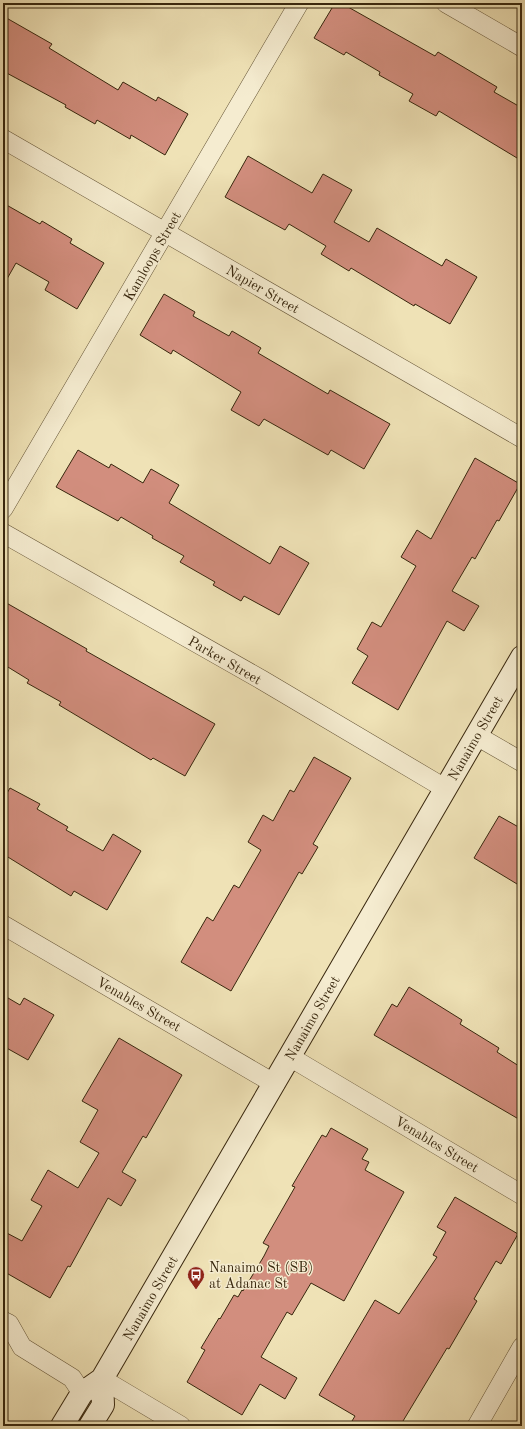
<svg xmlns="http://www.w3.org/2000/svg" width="525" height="1429" viewBox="0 0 525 1429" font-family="'Old Standard TT',serif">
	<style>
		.building { fill: #d28e7e; stroke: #38270e }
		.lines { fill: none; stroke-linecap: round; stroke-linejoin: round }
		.street-casing { stroke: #665638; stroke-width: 20 }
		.secondary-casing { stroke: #38270e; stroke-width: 24 }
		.street { stroke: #f5ecd0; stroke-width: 19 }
		.secondary { stroke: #f5ecd0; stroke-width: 22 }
		.labels { text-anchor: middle; stroke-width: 3; stroke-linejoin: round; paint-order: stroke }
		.street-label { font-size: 14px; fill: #38270e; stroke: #f5ecd0 }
		.poi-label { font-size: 14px; fill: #38270e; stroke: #f5ecd0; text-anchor: start }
	</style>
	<rect width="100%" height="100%" fill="#efe2b6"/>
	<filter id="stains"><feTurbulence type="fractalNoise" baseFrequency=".005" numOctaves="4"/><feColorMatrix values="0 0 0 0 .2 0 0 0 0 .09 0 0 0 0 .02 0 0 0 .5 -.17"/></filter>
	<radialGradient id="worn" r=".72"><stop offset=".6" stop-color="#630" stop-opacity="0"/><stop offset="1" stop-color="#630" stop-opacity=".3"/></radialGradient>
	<!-- building -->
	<path class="building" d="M335 3H341L435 56 438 52 497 87 494 92 522 108V161L439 111 436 116 409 101 413 94 379 75 380 72 346 52 344 55 314 38Z
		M3 16 52 44 49 48 118 90 123 82 156 101 158 97 188 114 165 155 131 135 130 139 97 120 95 124 65 107 66 105 3 71Z
		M248 156 312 193 323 174 352 190 334 222 369 242 377 228 442 266 446 259 477 277 450 324 415 304 414 306 351 268 349 271 321 254 326 246 289 224 285 230 225 197Z
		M3 203 40 224 42 221 72 239 70 243 104 263 77 309 45 290 49 282 16 263 3 286Z
		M164 294 195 312 193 316 229 336 232 331 261 348 258 353 328 394 330 390 390 424 364 469 331 450 328 455 264 419 259 426 231 410 241 392 173 350 171 354 140 335Z
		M78 450 109 468 111 464 143 483 151 469 179 485 169 503 270 564 280 546 309 563 279 615 244 596 241 601 213 585 215 582 180 562 184 556 152 538 153 536 121 517 118 521 56 487Z
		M475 458 520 484 499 521 497 520 475 559 472 557 452 591 479 606 464 631 447 621 398 710 352 683 368 656 357 649 372 622 381 627 416 566 401 557 417 530 431 539Z
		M3 601 87 649 86 651 215 724 185 776 153 758 151 760 59 705 61 702 27 683 29 680 3 664Z
		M314 757 351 778 313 844 318 847 302 874 299 872 231 991 181 962 207 917 213 921 234 885 239 888 261 850 248 842 263 815 273 821 290 790 294 792Z
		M10 788 40 804 37 809 68 827 66 830 103 851 113 834 141 851 107 910 74 891 71 896 3 854V800Z
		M499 816 522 829V887L474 858Z
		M409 987 462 1020 460 1024 499 1048 497 1052 522 1068V1121L374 1035 392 1004 397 1007Z
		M3 995 20 1005 24 998 54 1015 28 1060 3 1046Z
		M119 1038 182 1075 146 1138 143 1136 122 1172 136 1180 121 1206 108 1198 70 1267 68 1266 50 1298 3 1271V1231L22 1241 42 1206 31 1200 48 1170 78 1188 99 1153 80 1142 98 1110 82 1101Z
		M331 1128 368 1149 362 1159 369 1162 365 1170 404 1192 344 1301 311 1283 292 1315 287 1312 261 1357 297 1378 285 1399 260 1384 242 1415 187 1382 205 1350 201 1348 219 1318 220 1319 234 1295 238 1297 242 1290 243 1291 264 1256 269 1246 263 1243 295 1187 292 1186 322 1135 326 1137Z
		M455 1197 518 1234 501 1264 496 1261 474 1299 477 1301 449 1349 447 1348 400 1426H349L355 1416 319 1395 375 1300 399 1314 437 1257 433 1255 446 1232 437 1227Z"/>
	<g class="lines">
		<!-- street casing -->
		<g class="street-casing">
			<path id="street" d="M446 3 522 47
				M3 139 522 438
				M3 509 299 3
				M3 533 262 680 446 789
				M477 736 522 762
				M3 925 275 1084
				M290 1057 522 1195
				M3 1321 9 1324 22 1347 72 1378 82 1393
				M102 1379 181 1426
				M477 1426 522 1347"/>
		</g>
		<!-- secondary casing -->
		<g class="secondary-casing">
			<path id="secondary" d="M62 1426 82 1393 102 1379 522 657
				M90 1426 103 1405 102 1379"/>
		</g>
		<!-- street -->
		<use href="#street" class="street"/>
		<!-- secondary -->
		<use href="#secondary" class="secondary"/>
	</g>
	<!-- icons -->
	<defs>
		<g id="bus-pin" transform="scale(0.9)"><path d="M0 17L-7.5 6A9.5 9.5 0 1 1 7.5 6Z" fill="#8f2418" stroke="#f5ecd0"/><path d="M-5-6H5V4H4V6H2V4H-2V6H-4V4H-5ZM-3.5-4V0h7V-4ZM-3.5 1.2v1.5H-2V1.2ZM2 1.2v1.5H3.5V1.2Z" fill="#fff"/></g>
	</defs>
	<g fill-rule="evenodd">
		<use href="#bus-pin" x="196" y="1275"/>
	</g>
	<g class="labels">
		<!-- street labels -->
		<g class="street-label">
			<text transform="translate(152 256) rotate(-60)" y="5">Kamloops Street</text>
			<text transform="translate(263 289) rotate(30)" y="5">Napier Street</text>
			<text transform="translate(225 660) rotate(30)" y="5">Parker Street</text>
			<text transform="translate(475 738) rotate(-60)" y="5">Nanaimo Street</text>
			<text transform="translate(139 1004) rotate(30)" y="5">Venables Street</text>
			<text transform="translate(312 1018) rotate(-60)" y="5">Nanaimo Street</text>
			<text transform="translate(437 1144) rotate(31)" y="5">Venables Street</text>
			<text transform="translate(150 1298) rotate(-60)" y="5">Nanaimo Street</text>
		</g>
		<!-- poi labels -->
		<g class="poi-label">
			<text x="209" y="1272">Nanaimo St (SB)<tspan x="209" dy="16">at Adanac St</tspan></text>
		</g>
	</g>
	<!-- margin -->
	<rect width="525" height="1429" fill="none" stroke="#efe2b6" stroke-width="16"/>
	<rect x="4" y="4" width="517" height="1421" fill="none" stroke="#38270e" stroke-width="2"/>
	<rect x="8" y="8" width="509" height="1413" fill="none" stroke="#38270e"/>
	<rect width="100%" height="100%" filter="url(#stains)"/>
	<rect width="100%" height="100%" fill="url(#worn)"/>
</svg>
